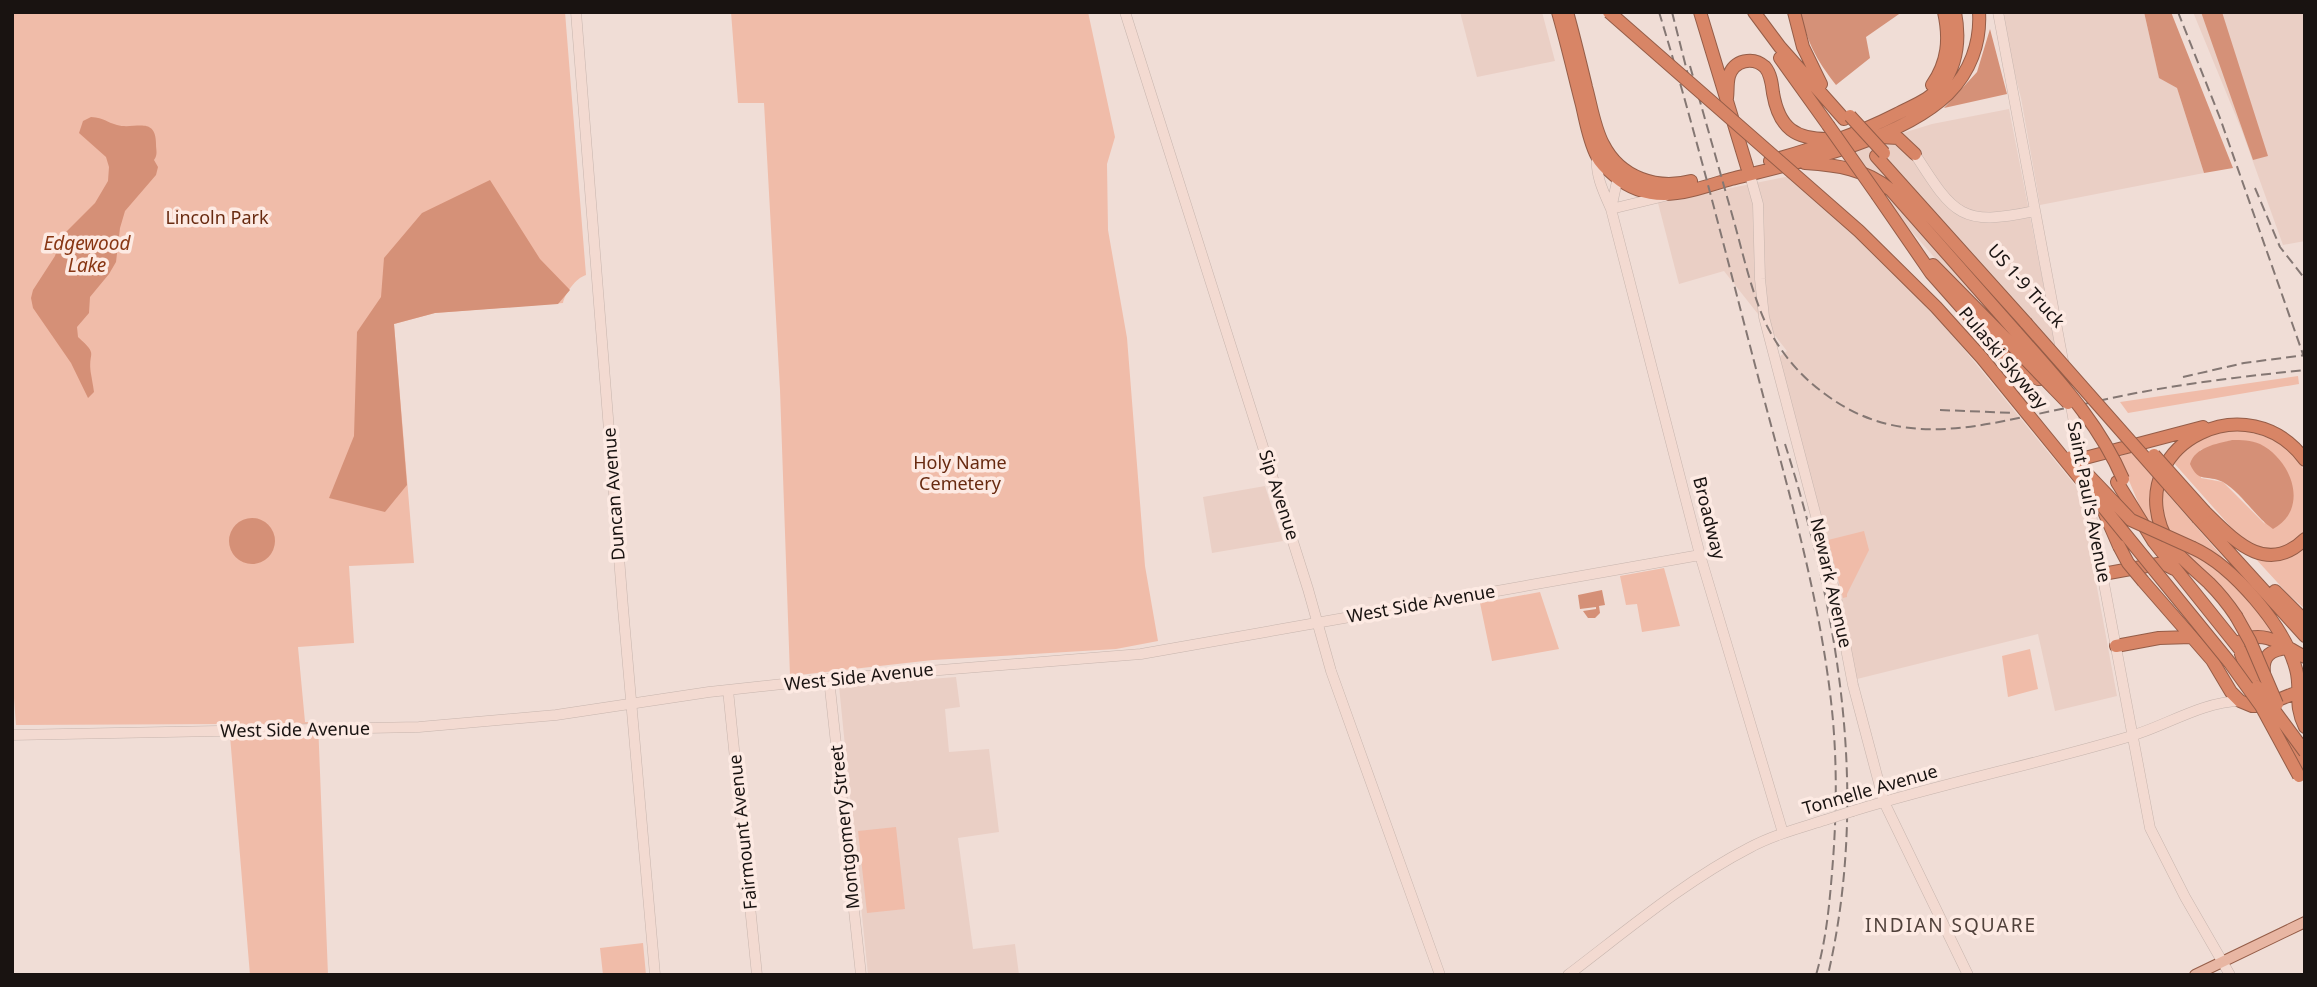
<svg xmlns="http://www.w3.org/2000/svg" width="2317" height="987" viewBox="0 0 2317 987" font-family="'Noto Sans',sans-serif">
	<style>
		.built { fill: #eacfc5 }
		.green { fill: #f0bca9; fill-rule: evenodd }
		.forest { fill: #d59178 }
		.water { fill: #d59077 }
		.lines { fill: none; stroke-linecap: round; stroke-linejoin: round }
		.secondary-casing { stroke: #c7b5ae; stroke-width: 11 }
		.primary-casing { stroke: #955d48; stroke-width: 12 }
		.highway-casing { stroke: #955d48; stroke-width: 14 }
		.secondary { stroke: #f3dad1; stroke-width: 10 }
		.primary { stroke: #e8b6a3; stroke-width: 10 }
		.highway { stroke: #d88566; stroke-width: 12 }
		.rail { stroke: #847773; stroke-width: 2; stroke-dasharray: 10 5; stroke-linecap: butt }
		.secondary-bridge-casing { stroke: #c7b5ae; stroke-width: 11; stroke-linecap: butt }
		.highway-bridge-casing { stroke: #955d48; stroke-width: 14; stroke-linecap: butt }
		.secondary-bridge { stroke: #f3dad1; stroke-width: 10 }
		.highway-bridge { stroke: #d88566; stroke-width: 12 }
		.labels { text-anchor: middle; stroke-width: 7; stroke-linejoin: round; paint-order: stroke }
		.park-label { font-size: 18px; fill: #682a10; stroke: #fdeae3 }
		.street-label { font-size: 18px; fill: #191311; stroke: #fdeae3 }
		.water-label { font-size: 19px; font-style: italic; fill: #883613; stroke: #fdeae3 }
		.neighbourhood-label { font-size: 19px; letter-spacing: 2px; fill: #50413b; stroke: #fdeae3 }
	</style>
	<rect width="100%" height="100%" fill="#f0ddd6"/>
	<!-- built -->
	<path class="built" d="M1460 12H1542L1555 61 1477 77Z
		M1999 12H2144L2159 77 2177 88 2204 173 2040 205 2021 98Z
		M2193 12H2305V241L2283 245 2242 131Z
		M2009 109 2068 410 1863 176 1851 149 1932 124Z
		M1790 176 1885 259 1941 321 2079 490 2117 696 2055 711 2038 634 1857 679 1779 357 1787 351 1724 271 1679 284 1658 203Z
		M1265 486 1283 541 1212 553 1203 497Z
		M956 677 960 707 945 709 949 752 989 749 999 832 958 838 973 949 1015 944 1019 975H868L839 686Z"/>
	<!-- green -->
	<path class="green" d="M12 12H565L586 275C576 278 565 293 563 303L435 313 394 324 414 563 349 566 354 643 298 647 305 722H318L328 975H250L229 724 16 725 12 671Z
		M731 12H1088L1115 137 1107 164 1108 230 1127 338 1145 566 1158 641 1116 649 933 660 790 676 780 390 764 103H738Z
		M2298 376 2299 384 2128 413 2120 402Z
		M2235 430C2263 433 2294 444 2305 473V533L2285 548 2262 549 2245 543 2173 462C2191 442 2208 433 2235 430ZM2232 440 2265 524 2223 482 2201 478 2200 450Z
		M2131 452 2156 481V525L2146 521 2119 457Z
		M2162 488 2228 563 2168 532 2161 512Z
		M1864 531 1869 550 1847 594V597L1843 598 1828 540Z
		M2305 548V609L2289 595 2255 558 2295 554Z
		M2181 549 2225 571 2251 601 2273 633H2253L2234 606Z
		M1664 568 1680 626 1642 632 1637 604 1626 605 1620 576Z
		M1540 592 1559 649 1492 661 1480 603Z
		M2030 649 2038 689 2008 697 2002 656Z
		M896 827 905 909 867 913 858 831Z
		M643 943 646 975H603L600 948Z"/>
	<!-- forest -->
	<path class="forest" d="M1800 12H1902L1866 37 1870 58 1836 85C1816 59 1808 44 1800 12Z
		M2144 12H2171L2233 168 2204 173 2177 88 2159 78Z
		M2201 12H2222L2268 156 2253 160Z
		M1990 29 2007 94 1944 108 1977 72Z
		M490 180 540 259 570 290 558 304 435 313 394 324 407 485 385 512 329 498 354 436 357 332 381 297 384 258 422 213Z"/>
	<!-- water -->
	<path class="water" d="M91 117C105 118 106 122 117 125 134 130 156 115 156 144 156 151 158 154 154 160L158 167 156 175 125 211 120 228 116 262 109 274 90 297 89 313 77 327 78 337C100 357 87 350 91 374 92 380 93 385 94 392L88 398 71 363 33 308 31 298 33 290 55 256 61 237 95 203 108 181 109 167 106 157 79 133 83 121Z
		M2232 440C2241 440 2251 440 2260 444 2292 460 2310 509 2273 529 2255 517 2242 493 2223 482 2207 474 2199 484 2190 464 2195 447 2216 444 2232 440Z
		M229 541a23 23 0 1 1 46 0a23 23 0 1 1-46 0Z
		M1602 590 1605 605 1599 606 1600 613 1595 618H1588L1583 611 1596 609V607L1580 609 1578 595Z"/>
	<g class="lines">
		<!-- secondary casing -->
		<g class="secondary-casing">
			<path id="secondary" d="M576 12 623 608 655 975
				M1125 12 1308 589 1331 671 1440 975
				M1998 12 2064 366
				M1915 154C1954 215 1961 227 2035 211
				M1597 157C1595 175 1604 193 1611 209L1700 555 1783 833
				M1748 168 1758 204 1760 279 1764 317 1822 539 1837 602 1853 685 1884 802 1968 975
				M1611 209 1665 196
				M1611 209 1619 172
				M2069 395 2082 466
				M2086 488 2150 828 2185 897 2230 975
				M829 679 861 975
				M728 690 757 975
				M12 735 419 727 556 715 709 692 829 679 1141 654 1700 555
				M1853 811C1944 783 2037 764 2128 737 2166 726 2201 702 2240 701
				M1568 975C1626 931 1685 881 1749 848 1773 835 1800 828 1825 820"/>
		</g>
		<!-- primary casing -->
		<g class="primary-casing">
			<path id="primary" d="M2195 975 2305 922"/>
		</g>
		<!-- highway casing -->
		<g class="highway-casing">
			<path id="highway" d="M1558 12C1567 43 1574 74 1582 105 1586 122 1589 141 1597 156 1601 164 1608 170 1615 176 1629 188 1646 194 1664 194 1686 194 1710 185 1731 179 1796 163 1899 141 1948 94 1970 72 1981 43 1979 12
				M1567 12C1574 37 1580 62 1586 87 1591 105 1594 127 1603 144 1620 178 1657 190 1691 181
				M1700 12 1747 167
				M1754 12 1780 47 1844 119
				M1794 12 1803 47 1821 84
				M1780 58 1828 125
				M1932 85C1948 62 1950 39 1944 12
				M1727 98C1728 91 1727 83 1729 76 1734 60 1753 56 1765 67 1771 74 1772 85 1773 93 1779 128 1795 140 1831 139
				M1880 137 1898 138 1915 154
				M1876 156 2026 323
				M1770 161C1815 148 1856 135 1897 114 1914 105 1930 100 1942 85 1958 63 1960 38 1955 12
				M1805 163C1838 165 1865 169 1891 190L2016 332
				M1878 196 1931 273 2015 368 2038 379 2066 378
				M1933 265 2007 340
				M2081 459 2203 427
				M2117 482 2154 542 2262 677
				M2205 512C2233 539 2266 577 2305 539
				M2105 514 2119 546
				M2198 518 2305 636
				M2193 548C2233 566 2285 627 2296 669 2302 691 2293 703 2305 727
				M2103 574 2158 564 2166 565 2174 569
				M2143 581 2212 660 2231 692 2240 701 2252 706H2263L2305 689
				M2275 591 2305 621
				M2236 616C2228 604 2219 593 2209 583 2191 566 2170 551 2161 527 2131 442 2249 384 2305 460
				M2241 641C2266 629 2283 646 2305 657
				M2116 646 2159 638 2192 637
				M2241 654 2255 693
				M2264 673C2262 655 2271 650 2288 648
				M2280 732 2305 768"/>
		</g>
		<!-- secondary -->
		<use href="#secondary" class="secondary"/>
		<!-- primary -->
		<use href="#primary" class="primary"/>
		<!-- highway -->
		<use href="#highway" class="highway"/>
		<!-- rail -->
		<path class="rail" d="M1659 12C1695 129 1724 247 1755 365 1784 476 1818 587 1831 701 1837 753 1837 807 1833 860 1830 898 1827 938 1816 975
			M1672 12 1688 75
			M2178 12 2220 118 2305 360
			M1690 66C1705 119 1720 172 1735 225 1744 258 1752 294 1767 326 1781 353 1800 376 1825 394 1889 442 1955 432 2028 416 2062 409 2097 401 2131 394 2188 383 2247 376 2305 370
			M2255 188 2280 247 2305 279
			M2183 377 2244 363 2305 355
			M1940 410 2014 413
			M1785 444C1840 617 1869 796 1828 975"/>
		<!-- secondary-bridge casing -->
		<g class="secondary-bridge-casing">
			<path id="secondary-bridge" d="M1825 820 1853 811"/>
		</g>
		<!-- highway-bridge casing -->
		<g class="highway-bridge-casing">
			<path id="highway-bridge" d="M1609 12 1859 231 1936 307 1982 358 2230 663 2261 706 2299 776
				M1850 116 1884 153
				M1828 125 1878 196
				M2026 323 2198 518
				M2016 332C2057 379 2098 421 2123 479
				M2007 340 2068 403
				M2154 455 2205 512
				M2071 457 2131 520 2193 548
				M2119 546 2128 563 2143 581
				M2236 616 2250 641 2277 704
				M2257 687 2305 752"/>
		</g>
		<!-- secondary-bridge -->
		<use href="#secondary-bridge" class="secondary-bridge"/>
		<!-- highway-bridge -->
		<use href="#highway-bridge" class="highway-bridge"/>
	</g>
	<g class="labels">
		<!-- park labels -->
		<g class="park-label">
			<text x="217" y="224">Lincoln Park</text>
			<text x="960" y="469">Holy Name<tspan x="960" dy="21">Cemetery</tspan></text>
		</g>
		<!-- street labels -->
		<g class="street-label">
			<text transform="translate(2026 286) rotate(48)" y="6">US 1-9 Truck</text>
			<text transform="translate(2003 358) rotate(50)" y="6">Pulaski Skyway</text>
			<text transform="translate(614 494) rotate(-94)" y="6">Duncan Avenue</text>
			<text transform="translate(1279 495) rotate(72)" y="6">Sip Avenue</text>
			<text transform="translate(2089 502) rotate(79)" y="6">Saint Paul's Avenue</text>
			<text transform="translate(1709 518) rotate(76)" y="6">Broadway</text>
			<text transform="translate(1831 583) rotate(77)" y="6">Newark Avenue</text>
			<text transform="translate(1421 604) rotate(-10)" y="6">West Side Avenue</text>
			<text transform="translate(859 677) rotate(-6)" y="6">West Side Avenue</text>
			<text transform="translate(295 730) rotate(-1)" y="6">West Side Avenue</text>
			<text transform="translate(1870 790) rotate(-16)" y="6">Tonnelle Avenue</text>
			<text transform="translate(845 827) rotate(-96)" y="6">Montgomery Street</text>
			<text transform="translate(743 832) rotate(-96)" y="6">Fairmount Avenue</text>
		</g>
		<!-- water labels -->
		<g class="water-label">
			<text x="87" y="250">Edgewood<tspan x="87" dy="22">Lake</tspan></text>
		</g>
		<!-- neighbourhood labels -->
		<g class="neighbourhood-label">
			<text x="1951" y="932">INDIAN SQUARE</text>
		</g>
	</g>
	<!-- border -->
	<rect width="2317" height="987" fill="none" stroke="#191311" stroke-width="28"/>
</svg>
